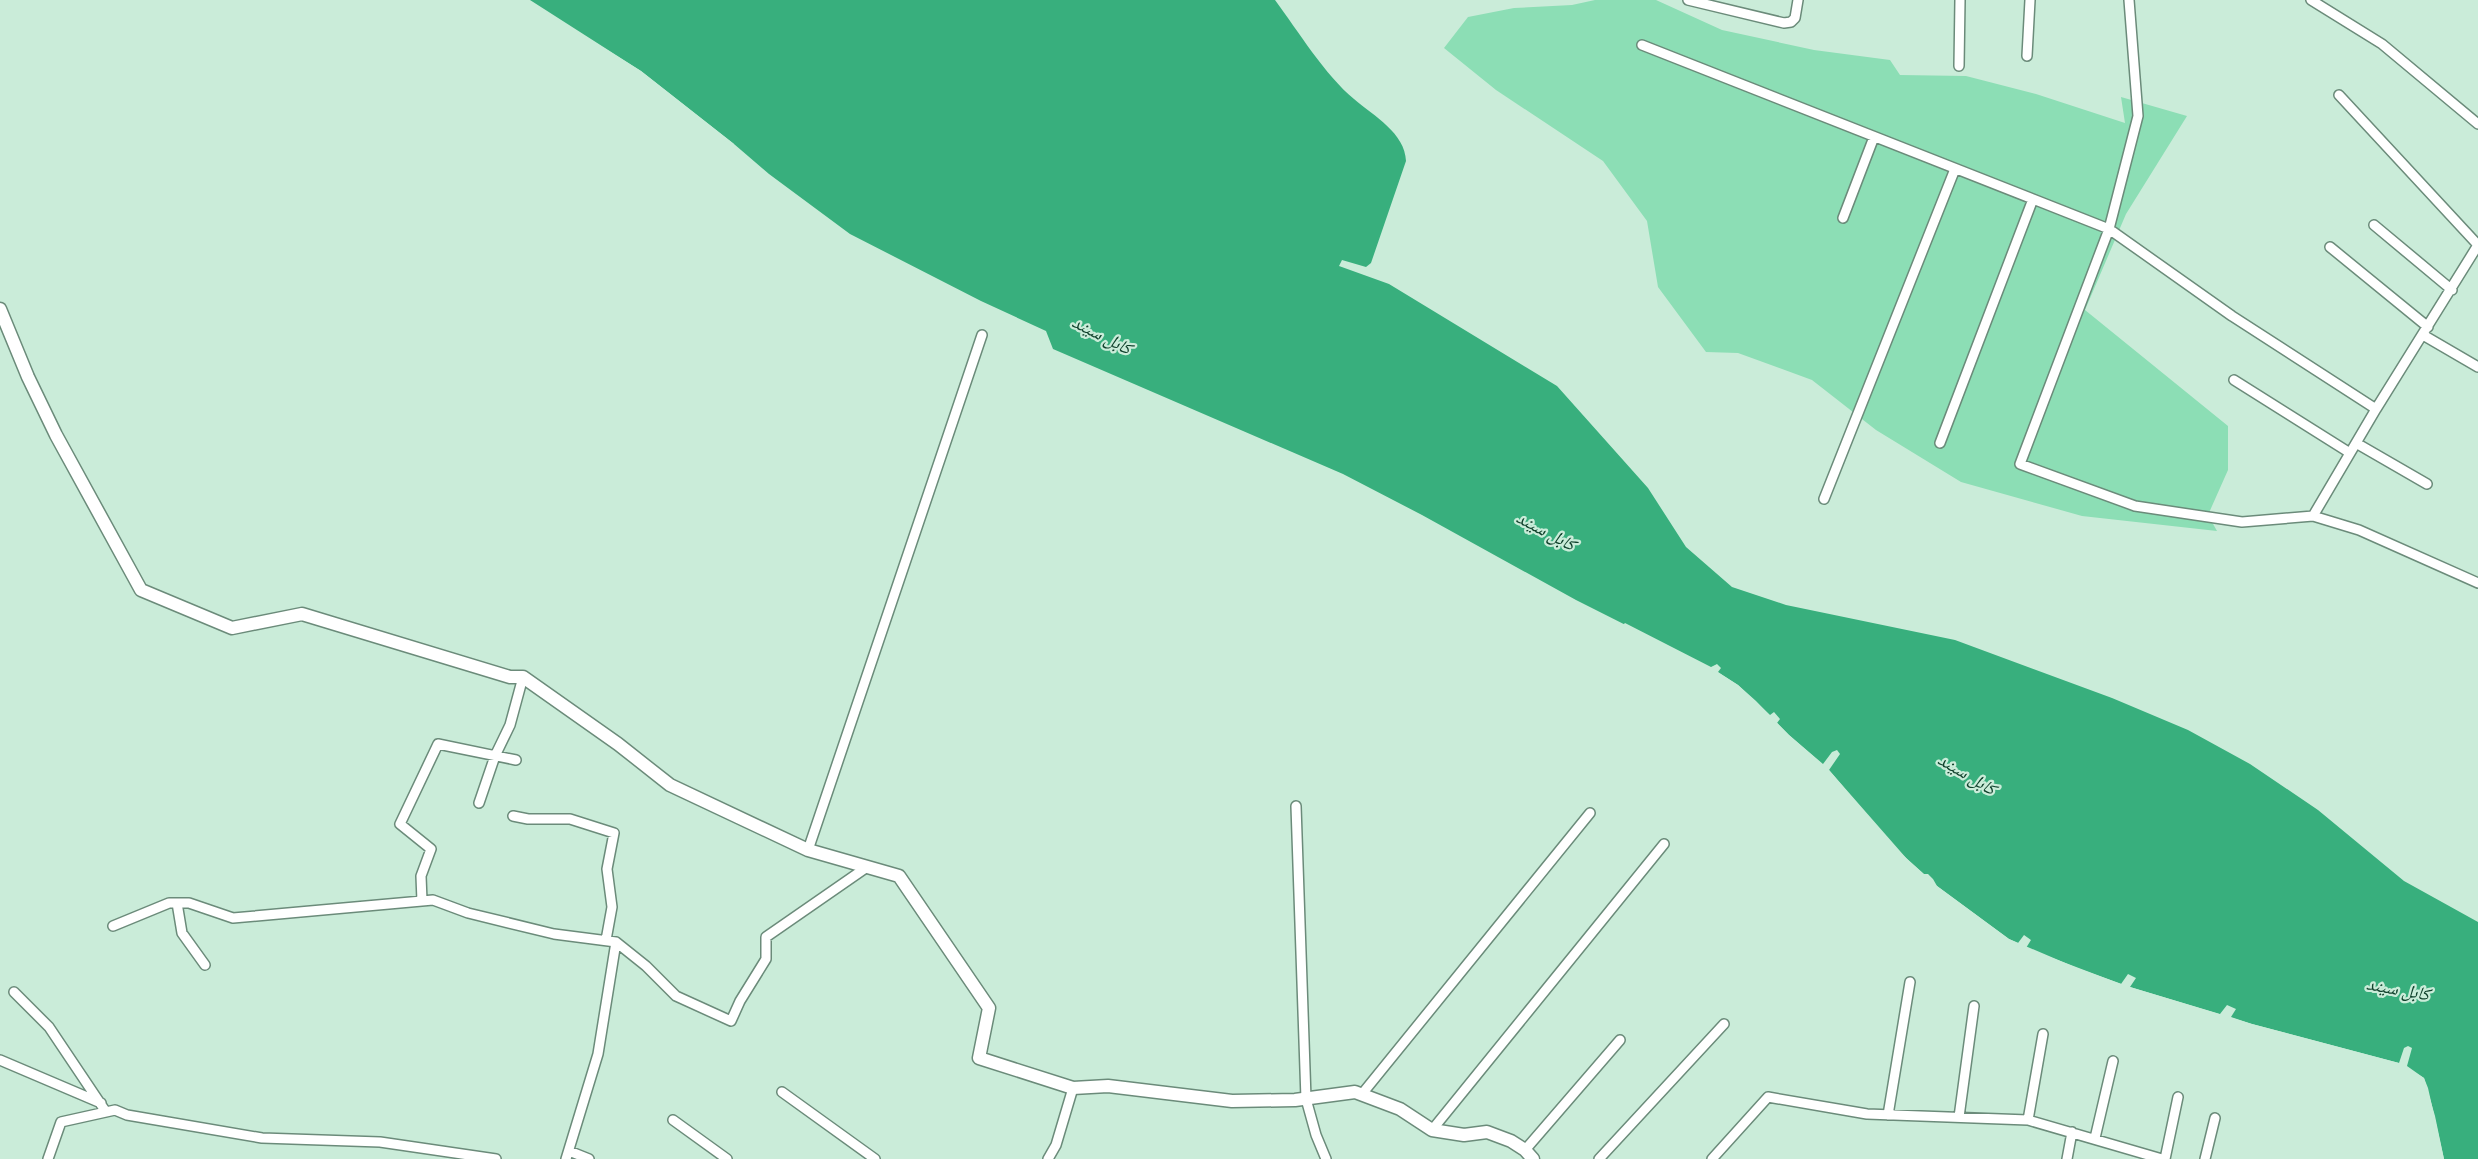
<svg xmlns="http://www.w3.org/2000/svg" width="2478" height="1159" viewBox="0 0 2478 1159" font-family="Lato,'Noto Naskh Arabic',sans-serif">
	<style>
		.green { fill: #8cdeb5 }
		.water { fill: #38af7d }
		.pier { fill: #caecd9 }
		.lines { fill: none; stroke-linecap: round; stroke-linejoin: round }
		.street-casing { stroke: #6b8b7a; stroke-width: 12 }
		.secondary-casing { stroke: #6b8b7a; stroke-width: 15 }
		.street { stroke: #fff; stroke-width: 9 }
		.secondary { stroke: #fff; stroke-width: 12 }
		.labels { text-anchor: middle; stroke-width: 4.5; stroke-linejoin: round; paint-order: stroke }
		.water-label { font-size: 18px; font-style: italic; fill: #10412c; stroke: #caecd9 }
	</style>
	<rect width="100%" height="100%" fill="#caecd9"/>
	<!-- green -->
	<path class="green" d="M1595 0H1656L1722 30 1814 50 1890 60 1900 75 1966 76 2036 94 2125 123 2121 97 2187 116 2126 214 2085 310 2228 426V470L2208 515 2217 531 2082 516 1961 482 1876 430 1812 380 1738 353 1706 352 1658 287 1647 221 1603 161 1496 90 1444 48 1468 17 1514 8 1572 5Z"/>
	<!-- water -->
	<path class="water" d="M530 0H1275C1298 31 1325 75 1354 99 1374 116 1405 133 1406 161L1371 263 1366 267 1342 260 1339 266 1389 284 1557 386 1648 488 1686 547 1732 587 1786 605 1955 640 2112 698 2188 730 2250 764 2318 810 2404 881 2478 922V1159H2444L2435 1116 2424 1078 2399 1063 2252 1024 2130 987 2077 968 2009 939 1937 886 1907 859 1829 770 1789 735 1756 701 1738 685 1711 668 1576 600 1422 515 1343 474 1053 349 1046 331 981 301 850 234 769 174 734 144 641 71Z"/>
	<!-- pier -->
	<path class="pier" d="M527 0 641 71 734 144 731 146 639 74Z
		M1625 623 1711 667 1717 664 1721 668 1718 672 1738 685 1770 715 1774 712 1780 719 1777 723 1789 735 1823 764 1832 752 1837 750 1840 754 1829 770 1895 848 1924 874H1928L1933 879 1937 886 2009 939 2018 943 2024 935 2031 940 2026 948 2121 984 2128 974 2136 978 2130 987 2220 1014 2227 1005 2236 1009 2231 1017 2252 1024 2399 1063 2404 1048 2408 1046 2412 1048 2407 1066 2424 1078 2428 1088 2444 1159H2441L2425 1089 2421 1080 2406 1069 2251 1027 2129 990 2076 971 2008 942 1935 888 1905 862 1827 772 1787 738 1736 687 1709 670 1623 625Z"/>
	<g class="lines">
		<!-- street casing -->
		<g class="street-casing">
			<path id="street" d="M1688 0 1784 23 1791 22 1795 18 1798 0
				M2129 0 2138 116 2109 229 2020 464 2135 506 2242 522 2313 516 2359 530 2478 583
				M2311 0 2382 44 2478 124
				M1642 45 2109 229 2232 316 2376 409
				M2027 56 2030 0
				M1959 66 1960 0
				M2339 95 2478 245
				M1843 218 1874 137
				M2374 225 2452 290
				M2330 247 2428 327
				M2423 335 2478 367
				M2234 380 2350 453
				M1940 443 2033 199
				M2356 443 2427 484
				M1824 499 1955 169
				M2313 516 2376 409 2478 245
				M479 803 495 756 510 725 523 677
				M1296 806 1306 1099 1316 1135 1326 1159
				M513 816 528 819H570L614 833 607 869 612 907 606 940
				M808 850 982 335
				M422 901 421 876 431 849 400 824 438 744 516 760
				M177 903 182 933 205 965
				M113 926 169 903H189L233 918 433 900 468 913 554 934 616 942
				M14 992 49 1027 106 1112
				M0 1060 101 1103
				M782 1092 875 1159
				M1362 1094 1590 813
				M1888 1115 1910 982
				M1959 1117 1974 1006
				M673 1120 727 1159
				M2028 1120 2043 1034
				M1432 1130 1664 844
				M2095 1138 2113 1061
				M1525 1150 1620 1040
				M569 1151 589 1159
				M48 1159 61 1122 115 1110 127 1115 262 1138 380 1142 496 1159
				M566 1159 598 1054 616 942 646 966 676 996 731 1021 740 1001 766 959V937L867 867
				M1048 1159 1056 1145 1073 1088
				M1599 1159 1724 1024
				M1712 1159 1768 1097 1867 1114 2028 1120 2162 1159
				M2067 1159 2072 1132
				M2165 1159 2178 1097
				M2205 1159 2215 1118"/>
		</g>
		<!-- secondary casing -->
		<g class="secondary-casing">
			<path id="secondary" d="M0 309 28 377 56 435 141 590 232 628 302 614 510 677H523L618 744 670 785 808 850 899 876 989 1008 979 1058 1073 1088 1108 1086 1232 1101 1295 1100 1355 1092 1400 1109 1432 1130 1464 1135 1487 1132 1511 1141 1525 1150 1533 1159"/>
		</g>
		<!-- street -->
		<use href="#street" class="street"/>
		<!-- secondary -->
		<use href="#secondary" class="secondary"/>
	</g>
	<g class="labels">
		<!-- water labels -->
		<g class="water-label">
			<text transform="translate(1102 335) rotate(27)" y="6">کابل سيند</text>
			<text transform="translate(1546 531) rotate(28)" y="6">کابل سيند</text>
			<text transform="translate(1967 774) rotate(31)" y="6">کابل سيند</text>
			<text transform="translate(2398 989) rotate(10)" y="6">کابل سيند</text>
		</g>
	</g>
</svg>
